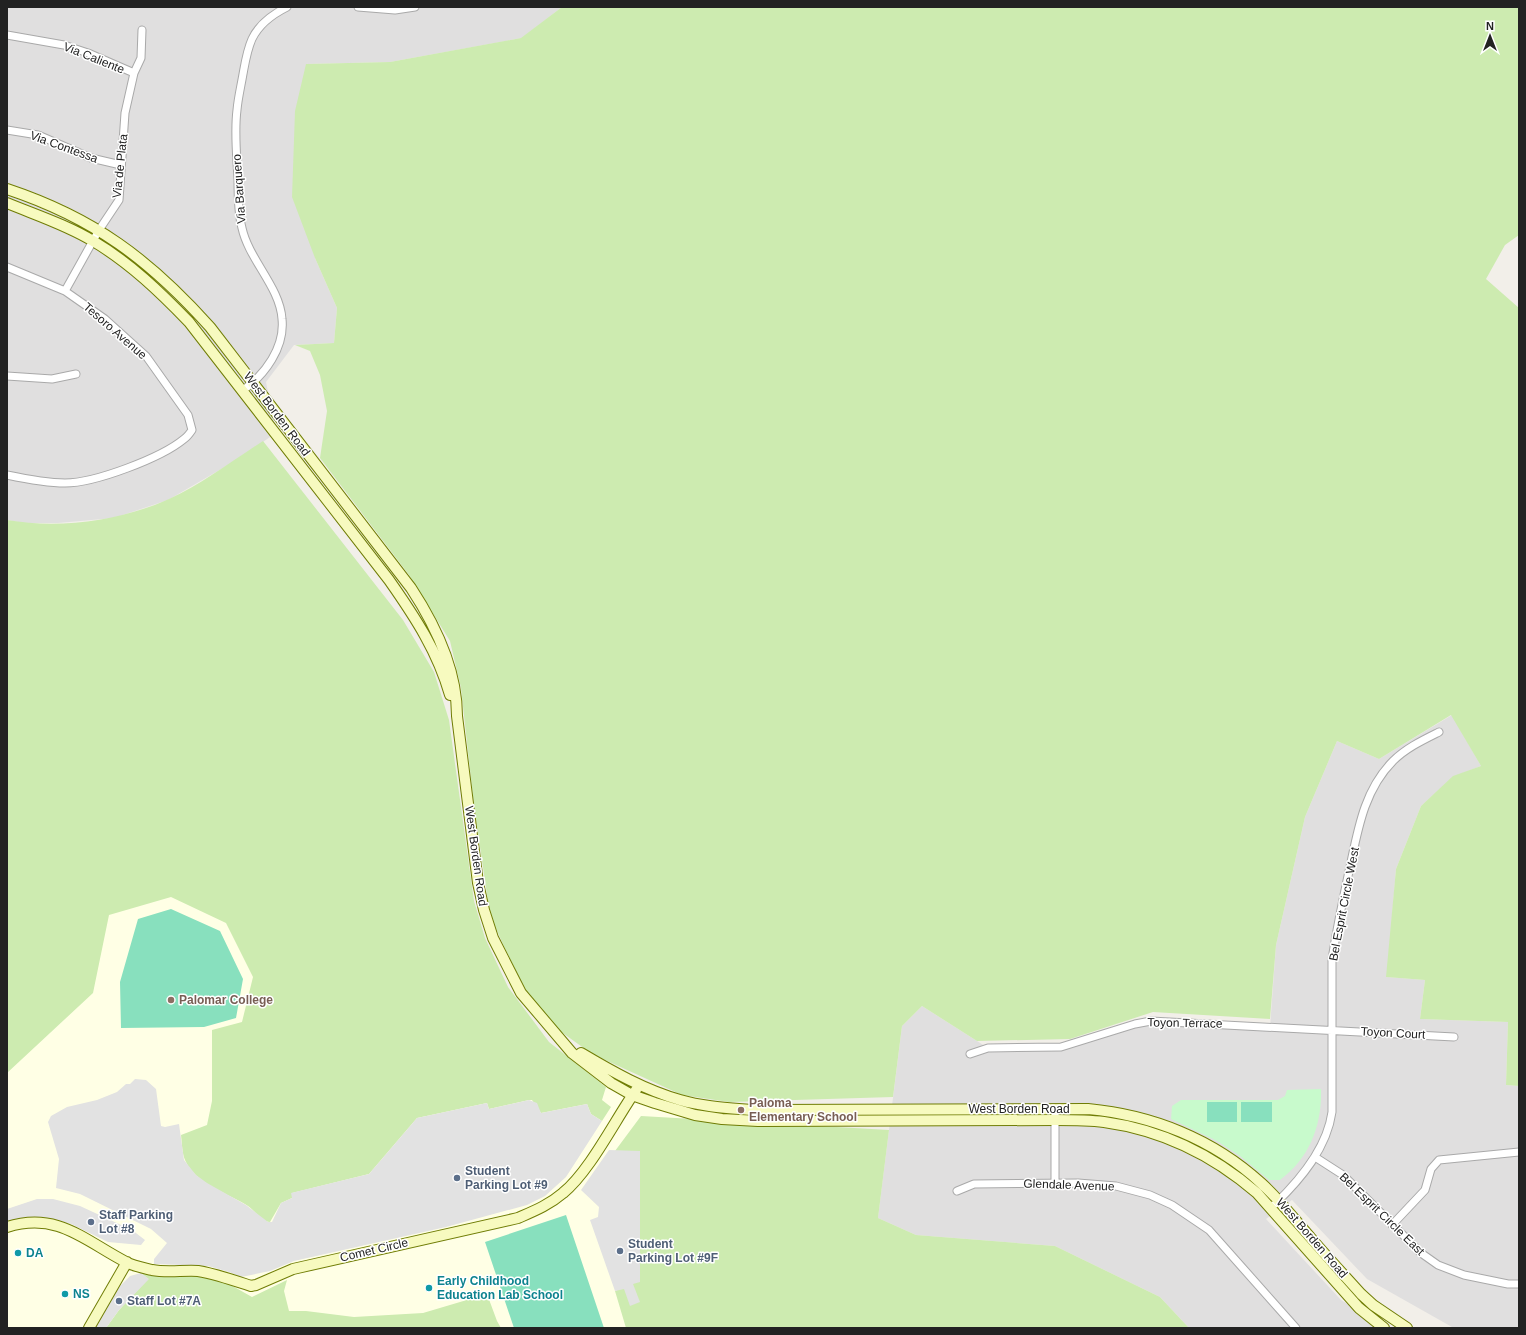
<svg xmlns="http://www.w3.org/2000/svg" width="1526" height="1335" viewBox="0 0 1526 1335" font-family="Arial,sans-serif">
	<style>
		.residential { fill: #e0dfdf }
		.education { fill: #ffffe5 }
		.grass { fill: #cdebb0 }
		.park { fill: #c8facc }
		.pitch { fill: #88e0be }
		.parking { fill: #e2e2e2 }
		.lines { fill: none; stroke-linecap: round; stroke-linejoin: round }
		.street-casing { stroke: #a9a9a9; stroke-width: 9 }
		.secondary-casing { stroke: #707d05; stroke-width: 12 }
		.street { stroke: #fff; stroke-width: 7 }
		.secondary { stroke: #f7fabf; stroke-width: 10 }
		.education-dot { fill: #8d6e63; stroke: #fff; stroke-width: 1.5 }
		.service-dot { fill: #5c6f8a; stroke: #fff; stroke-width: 1.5 }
		.culture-dot { fill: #0f9aa8; stroke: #fff; stroke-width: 1.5 }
		.labels { text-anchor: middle; stroke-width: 3; stroke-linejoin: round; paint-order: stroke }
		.street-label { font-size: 12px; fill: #222; stroke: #fff }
		.education-label { font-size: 12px; font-weight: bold; fill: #785e54; stroke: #fff; text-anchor: start }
		.service-label { font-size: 12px; font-weight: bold; fill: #4e5e75; stroke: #fff; text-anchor: start }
		.culture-label { font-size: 12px; font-weight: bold; fill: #0d838f; stroke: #fff; text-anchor: start }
	</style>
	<rect width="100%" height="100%" fill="#f2efe9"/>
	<!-- residential -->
	<path class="residential" d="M7 7H562L522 38 390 62 306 64 315 258 337 308 334 343 294 345 266 382 276 433 235 461 168 500 114 518 58 523H24L7 520Z
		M1452 715 1481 766 1453 777 1421 806 1396 869 1387 977 1425 980 1420 1019 1508 1022 1506 1085 1519 1086V1328L1452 1327 1367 1279 1292 1200 1266 1219 1341 1300 1386 1328H1189L1160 1297 1055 1246 916 1235 878 1218 902 1026 922 1006 988 1048H1052L1135 1024 1270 1027 1276 945 1305 817 1337 741 1379 759Z"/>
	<!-- education -->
	<path class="education" d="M7 662 282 670 337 1058 594 1065 644 1093 683 1107 676 1328H7Z"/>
	<!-- grass -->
	<path class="grass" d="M562 7H1519V235L1505 245 1486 279 1519 308V1086L1506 1085 1508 1022 1420 1019 1425 980 1386 977 1396 869 1421 806 1453 776 1481 766 1451 715 1379 759 1337 741 1305 817 1276 945 1270 1019 1153 1012 1070 1039 977 1041 922 1006 902 1026 893 1097 729 1102 682 1095 592 1054 560 1031 529 996 506 951 490 915 474 806 461 688 450 641 409 575 320 458 327 411 320 375 310 351 295 345 334 343 337 308 315 258 292 197 295 111 306 64 390 62 521 38Z
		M263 441 403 620 434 672 449 720 474 901 485 938 508 987 549 1042 606 1087 602 1100 611 1107 602 1121 591 1114 587 1104 541 1113 532 1100H529L489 1109 487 1103 417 1118 369 1174 292 1193V1198L281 1203 270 1222C262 1222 255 1211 248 1206 228 1193 195 1184 185 1160 182 1153 182 1143 181 1135L207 1125 212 1101V1030L242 1022 253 977 226 923 171 897 109 915 93 993 7 1073V520C60 529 120 521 169 499 202 484 232 461 263 441Z
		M641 1116 889 1130 878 1218 916 1235 1055 1246 1160 1297 1189 1328H626L615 1291 633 1284 639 1151H615Z
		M141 1273 208 1277 229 1284 252 1297 287 1280 284 1291 289 1311H306L354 1317 423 1313 487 1294 497 1321 501 1328H106L119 1310 148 1279Z"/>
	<!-- park -->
	<path class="park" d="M1321 1089C1322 1125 1310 1158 1280 1180H1269L1240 1156 1217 1141 1171 1119 1172 1106 1181 1100H1278L1285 1096 1287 1090Z"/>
	<!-- pitch -->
	<path class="pitch" d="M171 909 220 931 243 979 236 1018 204 1027 121 1028 120 982 138 919Z
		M1207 1102H1237V1122H1207Z
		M1241 1102H1272V1122H1241Z
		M566 1215 604 1328H514L485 1242Z"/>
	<!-- parking -->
	<path class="parking" d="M135 1079 146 1080 156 1089 161 1126 165 1127 179 1124 184 1160 196 1175 207 1183 246 1205 268 1222H272L281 1203 292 1198 291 1193 369 1174 417 1118 487 1103 489 1109 529 1100 537 1103 541 1113 587 1104 591 1114 602 1121 566 1177 545 1196 527 1205 446 1227 294 1261 270 1271 241 1277 229 1272 208 1266 154 1264V1259L167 1243 151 1229 80 1194 56 1188 59 1159 48 1122 51 1116 67 1107 97 1100 117 1092 126 1084H130Z
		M609 1150 640 1151V1282L633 1284 640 1302 630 1306 624 1289 615 1291 590 1220 598 1217 599 1207 581 1190Z
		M37 1199H53L80 1206 132 1230 145 1240 141 1245 108 1242 71 1224 53 1219 31 1217 7 1221V1209Z
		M141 1273 149 1279 119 1310 106 1328H91L119 1287 130 1276Z"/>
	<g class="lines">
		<!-- street casing -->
		<g class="street-casing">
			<path id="street" d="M358 7 395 10 415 7
				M7 35 64 45 88 53 134 73
				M7 130 38 135 91 158 121 165
				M7 267 65 291 105 319 146 356 188 415 192 430C190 433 187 437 184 439 161 458 95 483 65 483 46 483 26 479 7 475
				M65 291 99 230 119 200 125 113 134 73 141 58 142 30
				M7 376 52 379 76 374
				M243 390C265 375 285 347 282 319 280 287 249 260 242 228 238 213 238 196 238 180 237 157 234 133 237 110 238 98 241 86 243 74 245 63 247 50 252 39 259 24 273 14 287 7
				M970 1054 988 1048 1061 1047 1135 1024 1151 1021 1454 1037
				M1315 1157 1343 1175 1421 1253 1438 1265 1464 1275 1508 1284H1519
				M1055 1183V1115
				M957 1191 974 1184 1078 1183 1116 1186 1150 1195 1172 1205 1209 1230 1296 1328
				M1275 1204C1301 1179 1327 1148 1332 1112V960C1336 932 1342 904 1348 876 1357 836 1362 792 1393 761 1406 748 1423 740 1439 732
				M1392 1225 1425 1190 1431 1169 1439 1160 1519 1152"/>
		</g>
		<!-- secondary casing -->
		<g class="secondary-casing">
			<path id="secondary" d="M7 189C94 218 149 259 210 327L411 588C436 626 457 670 457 716L478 883 484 910 493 938 521 993 572 1053 611 1083 632 1095 655 1103 695 1115 722 1119 758 1121 1055 1120C1071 1120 1088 1120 1104 1122 1162 1130 1213 1155 1257 1193L1359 1308 1384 1328
				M7 203C36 215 67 225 93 241 130 263 160 292 189 322L389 580C415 617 438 652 450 695
				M581 1053C613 1072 645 1090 680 1100 704 1107 729 1108 753 1110L1088 1109C1152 1115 1213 1139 1261 1183 1279 1199 1294 1219 1310 1237 1326 1256 1344 1275 1361 1294L1373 1305 1407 1328
				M7 1227C58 1211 85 1241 126 1262 133 1266 144 1268 152 1270 167 1273 183 1270 198 1271 216 1274 233 1280 251 1286L256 1285 293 1269 518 1218C534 1211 549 1205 563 1193 590 1171 615 1120 636 1090
				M89 1328 127 1262"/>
		</g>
		<!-- street -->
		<use href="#street" class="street"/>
		<!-- secondary -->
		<use href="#secondary" class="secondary"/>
	</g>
	<!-- markers -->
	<g class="education-dot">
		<circle cx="171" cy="1000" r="4"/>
		<circle cx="741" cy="1110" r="4"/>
	</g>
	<g class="service-dot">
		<circle cx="457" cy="1178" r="4"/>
		<circle cx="91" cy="1222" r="4"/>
		<circle cx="620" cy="1251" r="4"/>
		<circle cx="119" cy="1301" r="4"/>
	</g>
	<g class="culture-dot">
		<circle cx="18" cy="1253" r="4"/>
		<circle cx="429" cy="1288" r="4"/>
		<circle cx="65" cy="1294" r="4"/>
	</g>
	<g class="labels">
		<!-- street labels -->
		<g class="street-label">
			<text transform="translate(94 58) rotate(22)" y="4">Via Caliente</text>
			<text transform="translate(64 147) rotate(20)" y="4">Via Contessa</text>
			<text transform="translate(120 166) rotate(-84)" y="4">Via de Plata</text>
			<text transform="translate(239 189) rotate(-94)" y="4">Via Barquero</text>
			<text transform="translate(115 331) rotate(41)" y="4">Tesoro Avenue</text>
			<text transform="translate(277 414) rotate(53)" y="4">West Borden Road</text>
			<text transform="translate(476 856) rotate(82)" y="4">West Borden Road</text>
			<text transform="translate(1344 904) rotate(-79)" y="4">Bel Esprit Circle West</text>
			<text transform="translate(1185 1023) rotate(1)" y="4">Toyon Terrace</text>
			<text transform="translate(1393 1033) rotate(3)" y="4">Toyon Court</text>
			<text x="1019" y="1113">West Borden Road</text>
			<text transform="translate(1069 1185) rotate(2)" y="4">Glendale Avenue</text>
			<text transform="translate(1382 1214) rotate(44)" y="4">Bel Esprit Circle East</text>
			<text transform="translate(1312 1238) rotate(49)" y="4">West Borden Road</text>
			<text transform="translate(374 1250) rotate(-13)" y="4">Comet Circle</text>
		</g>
		<!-- education labels -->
		<g class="education-label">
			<text x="179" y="1004">Palomar College</text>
			<text x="749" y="1107">Paloma<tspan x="749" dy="14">Elementary School</tspan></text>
		</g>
		<!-- service labels -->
		<g class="service-label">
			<text x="465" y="1175">Student<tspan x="465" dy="14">Parking Lot #9</tspan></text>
			<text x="99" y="1219">Staff Parking<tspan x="99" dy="14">Lot #8</tspan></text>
			<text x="628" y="1248">Student<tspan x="628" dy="14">Parking Lot #9F</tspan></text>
			<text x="127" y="1305">Staff Lot #7A</text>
		</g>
		<!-- culture labels -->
		<g class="culture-label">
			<text x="26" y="1257">DA</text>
			<text x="437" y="1285">Early Childhood<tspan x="437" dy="14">Education Lab School</tspan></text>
			<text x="73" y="1298">NS</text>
		</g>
	</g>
	<!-- border -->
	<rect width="1526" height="1335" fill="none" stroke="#222222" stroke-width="16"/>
	<!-- north arrow -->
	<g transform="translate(1490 36)" stroke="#ffffff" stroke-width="3" paint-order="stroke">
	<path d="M0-3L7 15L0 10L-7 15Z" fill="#222222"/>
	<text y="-6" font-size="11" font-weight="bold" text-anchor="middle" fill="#222222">N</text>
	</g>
</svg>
